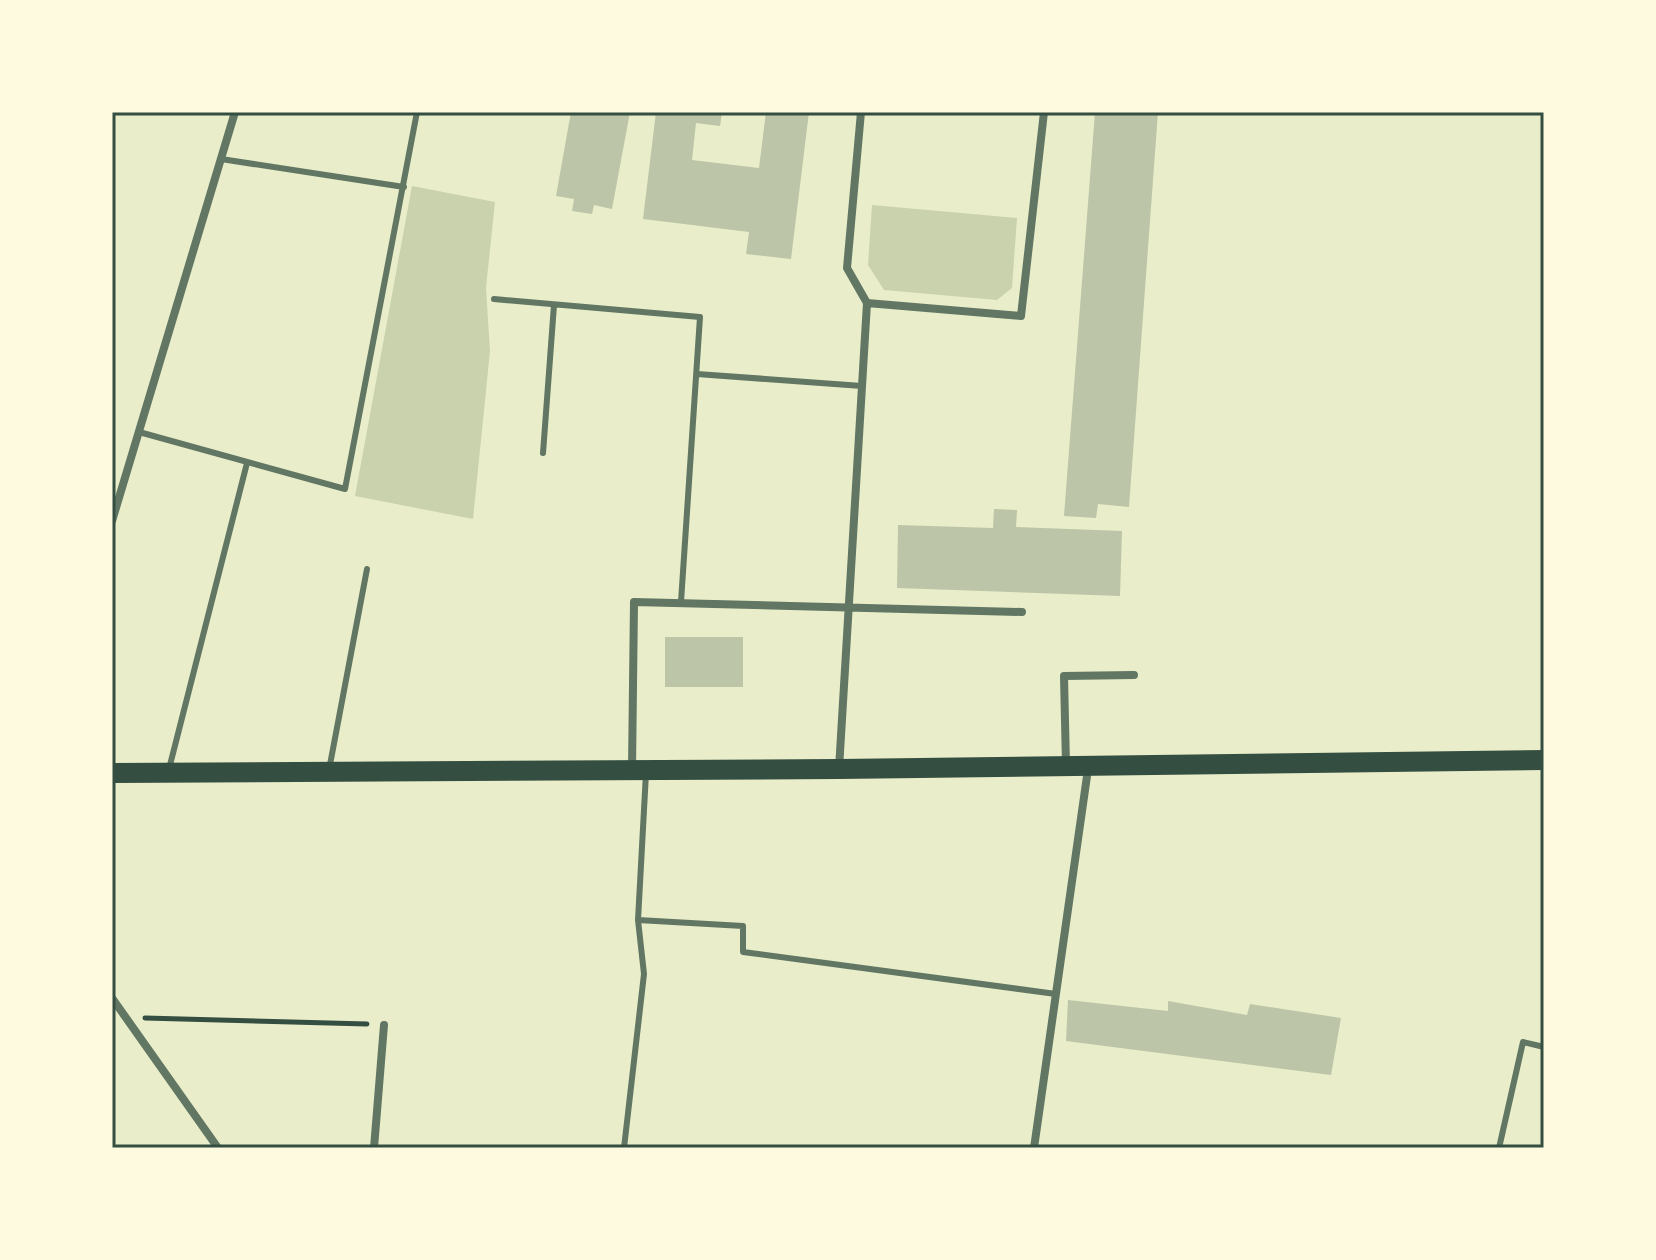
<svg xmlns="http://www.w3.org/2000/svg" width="1656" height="1260" viewBox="0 0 1656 1260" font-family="Jost,sans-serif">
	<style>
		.green { fill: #cad2ad }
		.building { fill: #bcc5a7 }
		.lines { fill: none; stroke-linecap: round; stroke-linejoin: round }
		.path { stroke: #344e41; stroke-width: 5 }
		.service { stroke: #617663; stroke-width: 6 }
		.minor { stroke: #617663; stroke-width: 8 }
		.trunk { stroke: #344e41; stroke-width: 20 }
		.neatline { fill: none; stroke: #344e41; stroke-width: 3 }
	</style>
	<rect width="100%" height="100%" fill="#e9edc9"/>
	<!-- green -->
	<path class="green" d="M412 186 495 202 486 288 490 351 473 519 355 496Z
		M872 205 1017 218 1012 288 997 300 884 290 868 265Z"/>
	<!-- building -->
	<path class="building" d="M571 112H630L612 209 594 205 592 214 572 211 574 199 556 196Z
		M656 112H722L720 126 696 123 692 160 759 168 766 112H809L791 259 746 254 749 232 643 219Z
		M1095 112H1158L1129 507 1098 504 1096 518 1064 516Z
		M994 509 1017 510 1016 527 1122 531 1120 596 897 588 898 525 993 528Z
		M665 637H743V687H665Z
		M1068 1000 1168 1011V1001L1247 1015 1250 1004 1341 1018 1331 1075 1066 1041Z"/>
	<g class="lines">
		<!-- path -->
		<path class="path" d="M145 1018 367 1024"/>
		<!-- service -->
		<path class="service" d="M221 159 404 187
			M494 299 700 317 681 602
			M697 374 862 386
			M139 432 345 489 417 112
			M543 453 554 305
			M169 769 247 463
			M329 770 367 569
			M638 920 743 926V952L1056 994
			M624 1148 644 974 638 920 646 773
			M1499 1148 1523 1042 1544 1047"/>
		<!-- minor -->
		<path class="minor" d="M867 303 1021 316 1044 112
			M112 521 235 112
			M1066 765 1064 676 1134 675
			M632 769 634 602 1022 612
			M839 769 867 303 847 268 861 112
			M112 998 218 1148
			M374 1148 384 1025
			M1034 1148 1088 769"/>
		<!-- trunk -->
		<path class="trunk" d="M112 773 839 769 1544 760"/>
	</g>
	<!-- border -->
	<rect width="1656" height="1260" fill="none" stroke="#fefae0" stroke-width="228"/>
	<rect x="114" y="114" width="1428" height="1032" class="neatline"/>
</svg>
